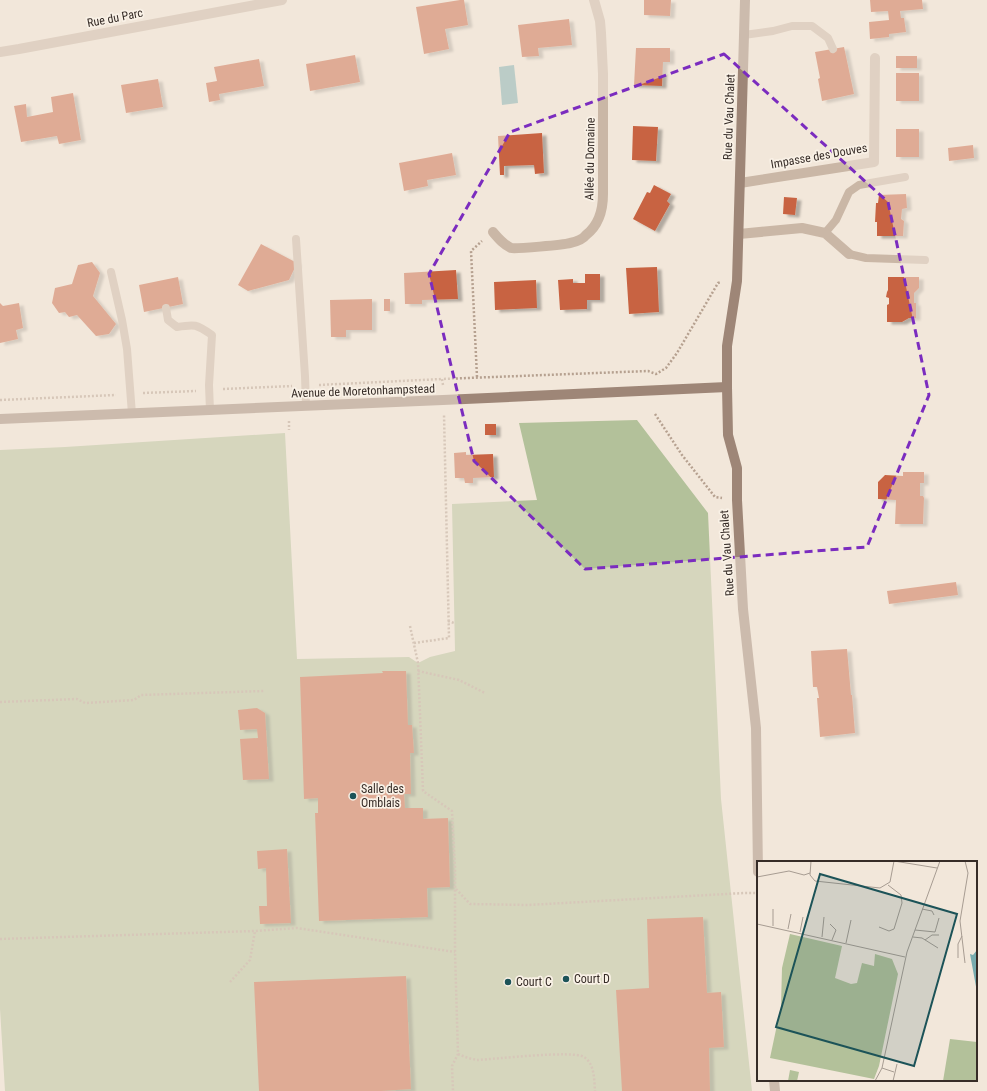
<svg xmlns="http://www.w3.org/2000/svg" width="987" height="1091" viewBox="0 0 987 1091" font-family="'Roboto Condensed',sans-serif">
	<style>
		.green { fill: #b3c19a }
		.water { fill: #78acaf }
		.building { fill: #c86442; filter: url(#shadow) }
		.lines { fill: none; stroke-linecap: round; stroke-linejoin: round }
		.path { stroke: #b6a190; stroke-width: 2.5; stroke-dasharray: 2 2; stroke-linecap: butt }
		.lane { stroke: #cab7a6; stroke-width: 8 }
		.street { stroke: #cab7a6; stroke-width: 10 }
		.secondary { stroke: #9e8677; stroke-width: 10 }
		.marked { fill: none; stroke: #7b2cbf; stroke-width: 3; stroke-dasharray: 8 5; stroke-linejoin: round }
		.poi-dot { fill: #1c5358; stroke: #f9f1e6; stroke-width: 1.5 }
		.labels { text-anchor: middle; stroke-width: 3.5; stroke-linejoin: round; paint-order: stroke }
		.street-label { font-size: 12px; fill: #362c27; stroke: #f9f1e6 }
		.poi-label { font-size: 12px; fill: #362c27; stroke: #f9f1e6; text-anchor: start }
		.inset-road { fill: none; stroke: #a79c92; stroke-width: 1 }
		.view { fill: #1c5358; fill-opacity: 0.15; stroke: #1c5358; stroke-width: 2 }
		.inset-edge { fill: none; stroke: #362c27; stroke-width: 2 }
	</style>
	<defs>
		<filter id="shadow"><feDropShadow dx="4.5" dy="2.5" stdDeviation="1" flood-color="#0004"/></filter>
	</defs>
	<rect width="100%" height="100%" fill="#f2e7da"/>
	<!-- green -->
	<path class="green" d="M637 420 708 513 721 799 752 1091H5L0 1009V450L65 447 285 433 297 659 409 657 418 663 430 657 455 651 452 504 537 500 519 423Z"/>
	<!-- water -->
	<path class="water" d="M514 65 518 103 502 105 499 67Z"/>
	<!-- building -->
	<path class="building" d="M460 0H464L468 25 445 29 449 49 424 54 416 7Z
		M644 0H671L670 16 644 15Z
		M870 0H922L923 9 900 11 901 18H904L906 32 889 34V37L870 39 869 22 889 20 888 11 871 12Z
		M569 19 572 45 538 48 539 56 522 57 518 25Z
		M844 47 854 94 822 101 818 79 820 78 815 52Z
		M636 48H670V62H663L662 86 634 85Z
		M355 55 360 82 310 91 306 64Z
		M896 56H917V68H896Z
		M259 59 264 86 219 94 220 100 209 102 206 83 217 81 214 67Z
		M896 73H919V101H896Z
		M158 79 163 107 126 113 121 85Z
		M73 93 81 140 59 144 57 136 21 142 14 106 26 104 27 117 53 112 51 97Z
		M633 126 658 127 656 161 632 160Z
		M896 129H919V157H896Z
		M542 133 544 173 535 174 534 165 504 166V175H500L498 136Z
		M973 145 974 158 949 161 948 148Z
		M452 153 456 175 427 180 428 186 404 191 399 163Z
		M654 185 671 194 667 201 670 204 655 231 633 219 647 192 650 193Z
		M906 194 907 208 902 209 901 219 904 221 903 236H877V222H875L876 203H878L879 195Z
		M784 197 797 198 795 215 783 214Z
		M261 244 297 263 289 280 248 291 238 285Z
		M92 262 100 273 93 296 116 324 109 334 96 336 77 315 69 317 65 312 59 313 52 303 55 288 72 284 78 265Z
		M657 267 659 312 629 314 626 268Z
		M456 270 458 299 422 300V304H405L404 273Z
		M585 274H600V300H587V309L560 310 558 280 573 279V283H585Z
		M178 277 183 304 144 312 139 285Z
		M888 277H919V288L914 293V303H916V318H909L902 322H887V305L889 304V298L886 297 887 292 888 290Z
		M536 280 537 308 495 310 494 282Z
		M372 299V330H346V337H331L330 300Z
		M384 299H390V311H384Z
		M0 303 3 306 19 303 23 328 16 330 18 339 0 343Z
		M485 424H496V435H485Z
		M466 452V455L493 454 494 477 473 478V483H465L464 478H455L454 453Z
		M903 472H924V483H920V496H923L924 498 923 524H895L896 500 878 499V482L885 475 903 476Z
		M956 582 958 595 889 604 887 591Z
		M847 649 851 695H852L855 733 820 737 817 698H819L817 687H813L811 651Z
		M382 671H406L408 725H412L414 753H410L411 794H404L405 808H423V819L448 818 450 887 427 888 428 917 319 921 315 813H318V798L304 799 300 677 383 673Z
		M257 708 265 713 269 779 243 780 240 739 258 738 257 729 240 730 238 710Z
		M287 849 291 923 260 924 259 906H267L266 868 258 869 257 851Z
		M703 917 707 993 721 992 724 1047 709 1048 710 1091H622L616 990 649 988 647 919Z
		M406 976 411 1089 381 1091H259L254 982Z"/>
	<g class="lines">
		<!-- path -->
		<path class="path" d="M477 377 471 251 482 241
			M319 385 442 379
			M443 385 442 379 648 371 656 374 666 368 677 353 711 295 718 283 721 282
			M223 389 292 386
			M143 393 196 391
			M0 400 116 395
			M655 414 682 455 715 497 722 498
			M289 421V430
			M448 621 454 623
			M410 626 418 663 423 791 452 811 455 868V952L458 1054 452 1066 453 1091
			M414 643 449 638 444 414
			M418 671 459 680 485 693
			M0 702 77 699 85 703 134 700 141 695 264 691
			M456 889 470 904 528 905 744 893H758
			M0 939 255 931 297 928 455 952
			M230 982 250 960 255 931
			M458 1054 468 1058 477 1060C496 1059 573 1050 584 1057 595 1064 594 1080 595 1091"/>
		<!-- lane -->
		<path class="lane" d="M744 35 773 31 792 26H812L828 38 833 49
			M825 233 836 220 849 192 859 185 905 177
			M296 239 305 376 306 406
			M849 254 866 258 925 260
			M111 272 122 320 127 349 132 414
			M166 308 168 320 177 327C195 324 196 324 212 335L209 385 210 411"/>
		<!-- street -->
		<path class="street" d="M0 52 19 49 282 0
			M740 183 874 162 875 58
			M493 232C499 239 503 244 511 248 515 249 564 245 570 243 575 242 583 239 586 235 599 225 603 209 603 194V74L601 33 600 21 594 0
			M739 234 802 228 825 233 849 254"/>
		<!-- secondary -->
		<path class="secondary" d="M745 0 737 281 727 346V387L728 435 737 468V500L743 609 756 728 758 872
			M0 419 443 400 727 387
			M774 1080 775 1091"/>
	</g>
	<!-- marked area -->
	<path d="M0 0H987V1091H0ZM724 54 888 202 929 395 867 547 585 569 474 461 429 274 510 132Z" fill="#f2e7da" fill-opacity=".55" fill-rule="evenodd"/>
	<path class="marked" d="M724 54 888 202 929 395 867 547 585 569 474 461 429 274 510 132Z"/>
	<!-- markers -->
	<g class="poi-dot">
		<circle cx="353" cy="796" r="4"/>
		<circle cx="566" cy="979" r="4"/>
		<circle cx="508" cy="982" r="4"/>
	</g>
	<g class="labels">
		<!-- street labels -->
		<g class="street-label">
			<text transform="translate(115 18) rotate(-11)" y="4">Rue du Parc</text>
			<text transform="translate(729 117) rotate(-88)" y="4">Rue du Vau Chalet</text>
			<text transform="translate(819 156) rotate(-10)" y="4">Impasse des Douves</text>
			<text transform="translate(590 159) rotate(-89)" y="4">Allée du Domaine</text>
			<text transform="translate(363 391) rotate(-2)" y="4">Avenue de Moretonhampstead</text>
			<text transform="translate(727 553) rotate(-94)" y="4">Rue du Vau Chalet</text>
		</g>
		<!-- poi labels -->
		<g class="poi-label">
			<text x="361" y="793">Salle des<tspan x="361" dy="14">Omblais</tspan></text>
			<text x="574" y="983">Court D</text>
			<text x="516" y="986">Court C</text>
		</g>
	</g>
	<!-- overview -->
	<g transform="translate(757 861)">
		<rect width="220" height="220" fill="#f2e7da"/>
		<path d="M33 73 85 85 78 117 94 123 100 122 105 102 117 105 118 93 135 98 141 113 122 205 117 218 13 197 24 145 25 107ZM193 178 220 181V220H186ZM33 209 42 211 40 220H31Z" fill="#b3c19a"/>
		<path d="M220 89 219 98 220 131 213 93 216 94Z" fill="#78acaf"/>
		<path class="inset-road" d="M54 0 53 14 58 20 123 27 133 21 137 0M137 0 180 7M0 16 32 10 47 14 53 12M16 48V65M165 48 175 50 177 54M0 63 148 96M73 63 79 69 75 79M122 66 132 70 137 68 145 42 144 34 131 24M31 68 34 53M158 69 178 71 182 57M43 71 46 56M65 76 67 56M156 76 165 77 181 87M168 79 175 74H182M89 82 94 59M201 97V83L205 75M208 102 203 60 211 12 208 0M125 207 137 211M118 220 125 207 150 91 183 0M136 220 140 203"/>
		<path class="view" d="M63 13 200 53 157 205 19 166Z"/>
		<rect width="220" height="220" class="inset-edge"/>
	</g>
</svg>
